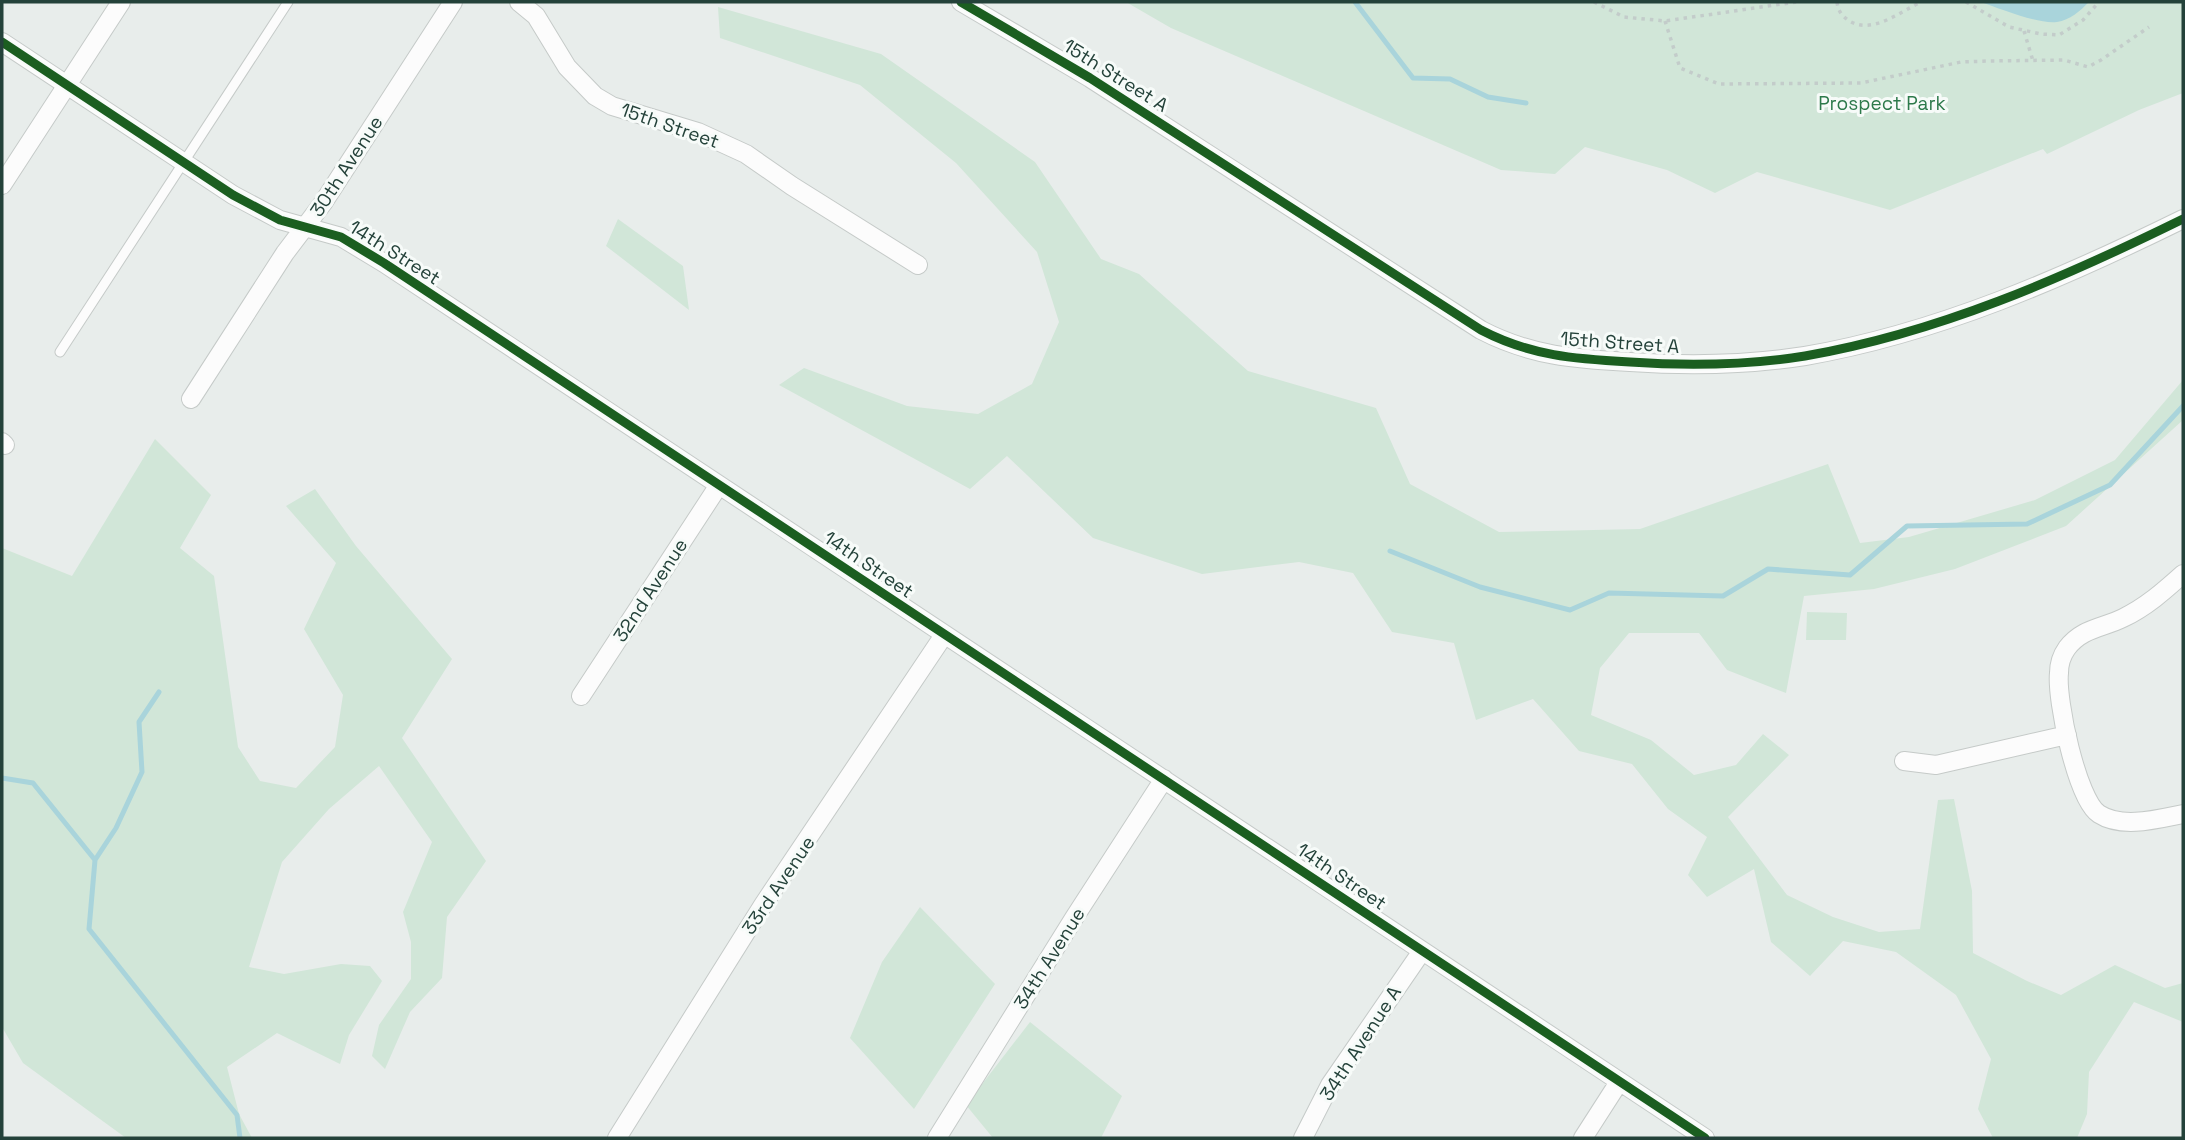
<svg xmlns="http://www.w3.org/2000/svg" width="2185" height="1140" viewBox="0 0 2185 1140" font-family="'Space Grotesk',sans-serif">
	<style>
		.green { fill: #d1e6d8 }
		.water { fill: #a9d4db }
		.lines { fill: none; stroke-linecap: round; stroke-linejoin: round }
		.stream { stroke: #a9d4db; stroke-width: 5 }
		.service-casing { stroke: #c5cac8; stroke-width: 11 }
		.minor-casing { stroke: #c5cac8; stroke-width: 20 }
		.path { stroke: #c3ccca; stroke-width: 3.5; stroke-dasharray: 3.5 5; stroke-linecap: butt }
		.service { stroke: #fcfcfc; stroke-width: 9 }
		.minor { stroke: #fcfcfc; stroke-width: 18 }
		.cycleway-casing { stroke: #f7fbf9; stroke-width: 13 }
		.cycleway { stroke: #1b5e20; stroke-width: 9 }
		.labels { text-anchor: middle; stroke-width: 6; stroke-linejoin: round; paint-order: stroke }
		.street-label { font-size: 19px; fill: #24423a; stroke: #f7fbf9 }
		.park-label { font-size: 19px; fill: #2d7a4b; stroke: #f7fbf9 }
	</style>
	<rect width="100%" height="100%" fill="#e8edeb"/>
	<!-- green -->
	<path class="green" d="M1126 2H2183V93L2139 110 2047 154 2043 149 1890 210 1757 172 1715 193 1667 170 1585 147 1555 174 1501 170 1171 28Z
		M718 7 881 54 1035 162 1101 259 1139 274 1248 371 1376 408 1410 484 1499 532 1640 529 1828 464 1860 543 1909 537 2035 500 2115 460 2183 380V420L2066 526 1955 569 1874 589 1804 596 1786 693 1727 670 1699 633H1629L1600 668 1591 715 1651 740 1694 775 1736 765 1763 734 1789 755 1728 817 1787 895 1833 917 1879 932 1920 929 1938 800 1954 799 1972 891 1973 953 2027 981 2061 995 2115 965 2165 988 2183 983V1022L2134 1002 2089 1072 2087 1114 2077 1138H1993L1978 1109 1991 1059 1956 995 1896 952 1843 941 1810 976 1771 942 1754 869 1707 897 1688 875 1707 837 1668 809 1632 764 1579 751 1533 699 1476 720 1454 643 1392 632 1353 573 1299 562 1202 574 1093 538 1007 456 970 489 779 385 804 368 907 406 978 414 1032 384 1059 322 1037 252 956 163 860 85 720 38Z
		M618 219 683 266 689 310 606 246Z
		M155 439 211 495 180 548 214 576 238 747 260 781 296 788 335 747 343 695 304 629 336 563 286 506 315 489 356 546 452 659 402 738 486 861 447 917 442 978 410 1012 385 1069 372 1056 379 1025 411 979V942L403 912 432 842 379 766 329 809 282 862 249 967 284 974 341 964 370 966 382 981 349 1035 340 1064 277 1033 227 1067 239 1114 252 1138H126L23 1063 2 1027V548L72 576Z
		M1807 612 1847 613 1846 640H1806Z
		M920 907 995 984 914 1109 850 1038 882 962Z
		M1030 1022 1122 1096 1101 1138H993L966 1105Z"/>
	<!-- water -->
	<path class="water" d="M1981 2H2089C2080 11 2070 20 2057 22 2040 25 1998 8 1981 2Z"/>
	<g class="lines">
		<!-- stream -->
		<path class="stream" d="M1355 2 1413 78 1450 79 1488 97 1526 103
			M1390 551 1480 587 1570 610 1609 593 1723 596 1768 569 1850 575 1907 526 2027 524 2110 485 2183 406
			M2 778 33 783 95 860 89 929 237 1115 240 1138
			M95 860 116 828 142 772 139 722 159 692"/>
		<!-- service casing -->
		<g class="service-casing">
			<path id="service" d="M60 352 288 2"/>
		</g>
		<!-- minor casing -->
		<g class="minor-casing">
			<path id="minor" d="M519 2 536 16 567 67 595 96 612 106 698 132 746 154 792 186 918 265
				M961 2 1090 78 1481 330C1531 356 1575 359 1630 362 1688 366 1748 365 1805 356 1938 333 2063 278 2183 219
				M2 42 233 195 280 220 341 237 384 263 1705 1138
				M2 185 121 2
				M191 399 285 253 323 203 453 2
				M2 442 5 445
				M2183 574C2164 591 2146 607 2123 618 2103 628 2082 628 2067 648 2062 655 2059 664 2059 673 2056 699 2077 800 2099 814 2122 829 2158 819 2183 814
				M581 696 719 485
				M1904 761 1936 765 2067 735
				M617 1138 763 905 944 635
				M937 1138 1074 918 1164 779
				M1303 1138 1330 1085 1422 951
				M1583 1138 1619 1082"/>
		</g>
		<!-- path -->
		<path class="path" d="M1594 2 1624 17 1665 21 1796 2
			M1837 2C1838 10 1841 15 1848 20 1870 36 1900 12 1921 2
			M1966 2 2009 27 2041 34 2059 35 2083 20 2099 2
			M1665 21 1680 68 1719 84 1861 83 1961 62 1989 61 2064 60 2088 67 2101 60 2149 27
			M2024 31 2033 61"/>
		<!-- service -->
		<use href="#service" class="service"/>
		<!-- minor -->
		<use href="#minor" class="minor"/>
		<!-- cycleway casing -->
		<g class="cycleway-casing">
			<path id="cycleway" d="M961 2 1090 78 1481 330C1531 356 1575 359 1630 362 1688 366 1748 365 1805 356 1938 333 2063 278 2183 219
				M2 42 233 195 280 220 341 237 384 263 1705 1138"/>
		</g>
		<!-- cycleway -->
		<use href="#cycleway" class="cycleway"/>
	</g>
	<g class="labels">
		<!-- street labels -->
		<g class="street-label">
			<text transform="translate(1116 75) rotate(32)" y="7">15th Street A</text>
			<text transform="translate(670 125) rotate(19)" y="7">15th Street</text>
			<text transform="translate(346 166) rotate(-57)" y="7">30th Avenue</text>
			<text transform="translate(395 252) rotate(32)" y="7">14th Street</text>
			<text transform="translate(1620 342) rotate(4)" y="7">15th Street A</text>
			<text transform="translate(869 564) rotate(34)" y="7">14th Street</text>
			<text transform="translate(650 590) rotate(-57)" y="7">32nd Avenue</text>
			<text transform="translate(1342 876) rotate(34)" y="7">14th Street</text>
			<text transform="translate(778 885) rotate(-56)" y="7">33rd Avenue</text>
			<text transform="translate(1049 958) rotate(-58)" y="7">34th Avenue</text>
			<text transform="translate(1360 1043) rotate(-57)" y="7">34th Avenue A</text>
		</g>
		<!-- park labels -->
		<g class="park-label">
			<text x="1882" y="110">Prospect Park</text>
		</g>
	</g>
	<!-- border -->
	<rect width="2185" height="1140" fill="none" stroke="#24423a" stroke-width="7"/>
</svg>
